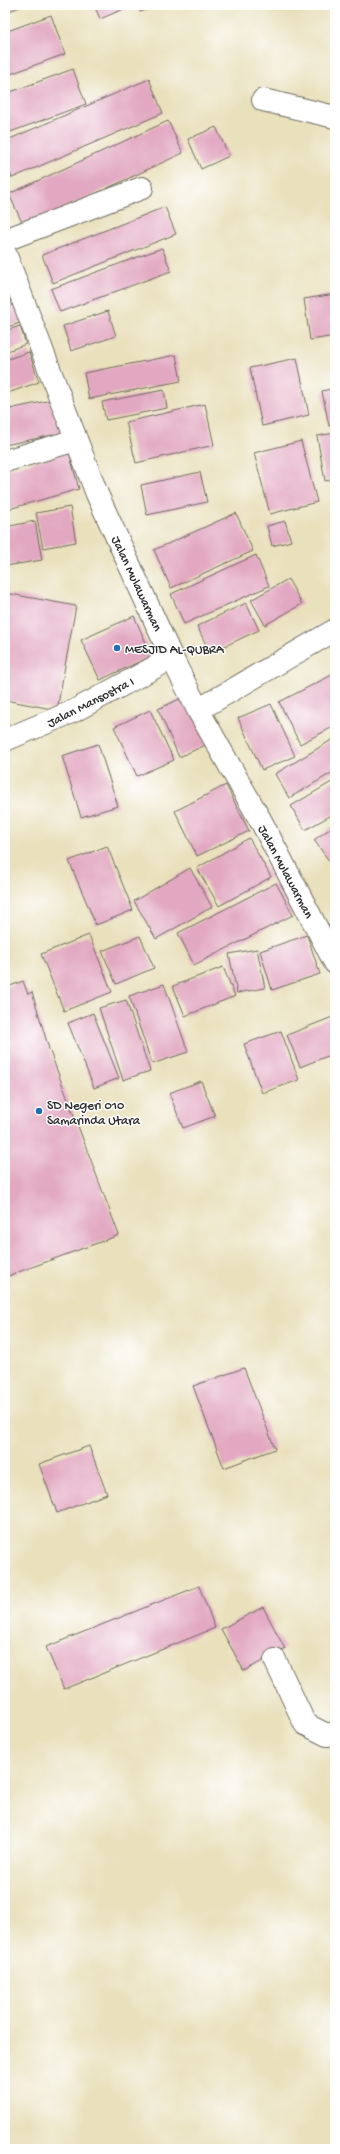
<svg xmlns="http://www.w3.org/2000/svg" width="340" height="2154" viewBox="0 0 340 2154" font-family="'Gochi Hand',sans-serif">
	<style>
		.building { fill: #e2a8c1 }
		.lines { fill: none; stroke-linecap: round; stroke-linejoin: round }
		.street-casing { stroke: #6e6a5e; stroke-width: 24 }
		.street { stroke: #fff; stroke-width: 22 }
		.poi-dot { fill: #1f6fb2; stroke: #fff; stroke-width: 1.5 }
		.labels { text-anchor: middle; stroke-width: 3; stroke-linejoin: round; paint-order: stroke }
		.street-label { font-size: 13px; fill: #2b2b2b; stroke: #fff }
		.poi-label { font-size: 13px; fill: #2b2b2b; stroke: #fff; text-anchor: start }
	</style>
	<rect width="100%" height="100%" fill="#fff"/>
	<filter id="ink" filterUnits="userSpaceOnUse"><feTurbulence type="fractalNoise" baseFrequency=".025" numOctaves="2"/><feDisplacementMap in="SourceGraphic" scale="8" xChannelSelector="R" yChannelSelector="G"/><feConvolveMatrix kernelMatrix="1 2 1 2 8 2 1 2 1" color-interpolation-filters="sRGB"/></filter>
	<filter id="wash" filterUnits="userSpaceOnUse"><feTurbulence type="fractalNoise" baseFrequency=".012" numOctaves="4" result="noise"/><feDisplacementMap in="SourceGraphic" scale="16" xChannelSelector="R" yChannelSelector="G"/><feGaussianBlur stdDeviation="0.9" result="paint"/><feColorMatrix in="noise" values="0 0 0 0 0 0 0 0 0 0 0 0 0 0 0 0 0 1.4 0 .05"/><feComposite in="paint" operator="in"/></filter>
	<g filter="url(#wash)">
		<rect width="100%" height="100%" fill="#e9e0bc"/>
		<g id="blocks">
			<!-- building -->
			<path class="building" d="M5 5H24L5 13Z
				M94 5H133L100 19Z
				M138 5H160L140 12Z
				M51 15 65 54 5 76V32Z
				M73 69 86 104 5 134V94Z
				M149 79 163 113 12 178 5 162V141Z
				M168 121 183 153 24 227 9 194Z
				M216 127 229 156 201 169 188 139Z
				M165 207 176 234 53 283 42 255Z
				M162 248 171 271 60 312 51 289Z
				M335 294V336L310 340 304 299Z
				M15 299 23 322 5 328V302Z
				M108 311 116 336 71 351 63 326Z
				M20 326 26 344 5 352V331Z
				M29 352 39 382 5 394V360Z
				M176 355 181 381 89 399 84 373Z
				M297 358 309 415 262 426 250 368Z
				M335 388V424L329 426 322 391Z
				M164 390 167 408 106 420 102 402Z
				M56 399 63 433 5 445V410Z
				M205 404 214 445 136 463 126 422Z
				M335 433V479L325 481 317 436Z
				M301 441 317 502 270 514 254 453Z
				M69 452 79 489 9 509 5 495V470Z
				M200 472 207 502 147 515 141 485Z
				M70 507 76 542 43 548 36 513Z
				M236 513 253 551 171 588 154 550Z
				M35 521 42 560 6 566 5 527Z
				M285 521 291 541 272 546 267 526Z
				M256 555 269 586 184 624 171 594Z
				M288 579 302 604 265 625 251 600Z
				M5 593 76 606 57 710 5 700Z
				M246 603 259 630 210 653 197 626Z
				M134 616 152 656 100 680 81 640Z
				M332 675 335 681V726L300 744 279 702Z
				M186 696 208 744 179 757 158 709Z
				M271 704 295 756 262 770 238 718Z
				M150 710 174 760 137 776 114 727Z
				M335 738V771L289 798 275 774Z
				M98 744 118 806 81 817 62 756Z
				M335 780V813L305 830 291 806Z
				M226 785 249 831 197 856 175 811Z
				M335 825V869L314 840Z
				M249 838 271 877 219 906 197 868Z
				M107 846 133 910 96 925 69 861Z
				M190 868 212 907 156 939 134 901Z
				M276 883 293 915 194 965 178 933Z
				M89 935 112 992 64 1011 41 954Z
				M307 935 320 974 272 990 260 951Z
				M140 936 154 968 116 984 102 951Z
				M257 949 265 988 237 993 229 954Z
				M223 967 235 996 185 1016 173 986Z
				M23 981 28 994 32 992 49 1049 119 1235 5 1277V988Z
				M164 984 188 1052 152 1064 129 996Z
				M126 1000 150 1071 123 1080 99 1008Z
				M93 1013 119 1078 94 1088 68 1023Z
				M335 1016V1053L300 1067 287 1035Z
				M281 1031 299 1080 262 1093 244 1044Z
				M201 1081 215 1116 183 1128 169 1093Z
				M244 1368 275 1449 224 1468 193 1386Z
				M89 1446 107 1494 57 1513 39 1464Z
				M199 1586 215 1628 64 1689 46 1647Z
				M263 1607 285 1649 244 1671 221 1629Z"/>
		</g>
	</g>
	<g filter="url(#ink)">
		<use href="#blocks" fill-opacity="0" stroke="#6e6a5e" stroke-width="1"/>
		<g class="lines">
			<!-- street casing -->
			<g class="street-casing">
				<path id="street" d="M263 100 335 117
					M5 240 142 188
					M5 253 97 494 172 658 198 710 262 823 335 963
					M5 461 76 440
					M198 710 335 630
					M5 740 74 711 172 658
					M275 1660 305 1724 327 1735 335 1733"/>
			</g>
			<!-- street -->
			<use href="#street" class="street"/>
		</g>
	</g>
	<!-- markers -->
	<g class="poi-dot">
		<circle cx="117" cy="648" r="4"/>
		<circle cx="39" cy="1111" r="4"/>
	</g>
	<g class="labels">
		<!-- street labels -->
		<g class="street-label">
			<text transform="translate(138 583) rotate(65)" y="5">Jalan Mulawarman</text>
			<text transform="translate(90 701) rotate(-27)" y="5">Jalan Mansostra I</text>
			<text transform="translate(287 871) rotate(62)" y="5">Jalan Mulawarman</text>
		</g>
		<!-- poi labels -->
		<g class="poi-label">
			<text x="125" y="653">MESJID AL-QUBRA</text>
			<text x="47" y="1109">SD Negeri 010<tspan x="47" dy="15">Samarinda Utara</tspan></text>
		</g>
	</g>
	<!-- margin -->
	<rect width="340" height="2154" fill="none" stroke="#fff" stroke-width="20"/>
</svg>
